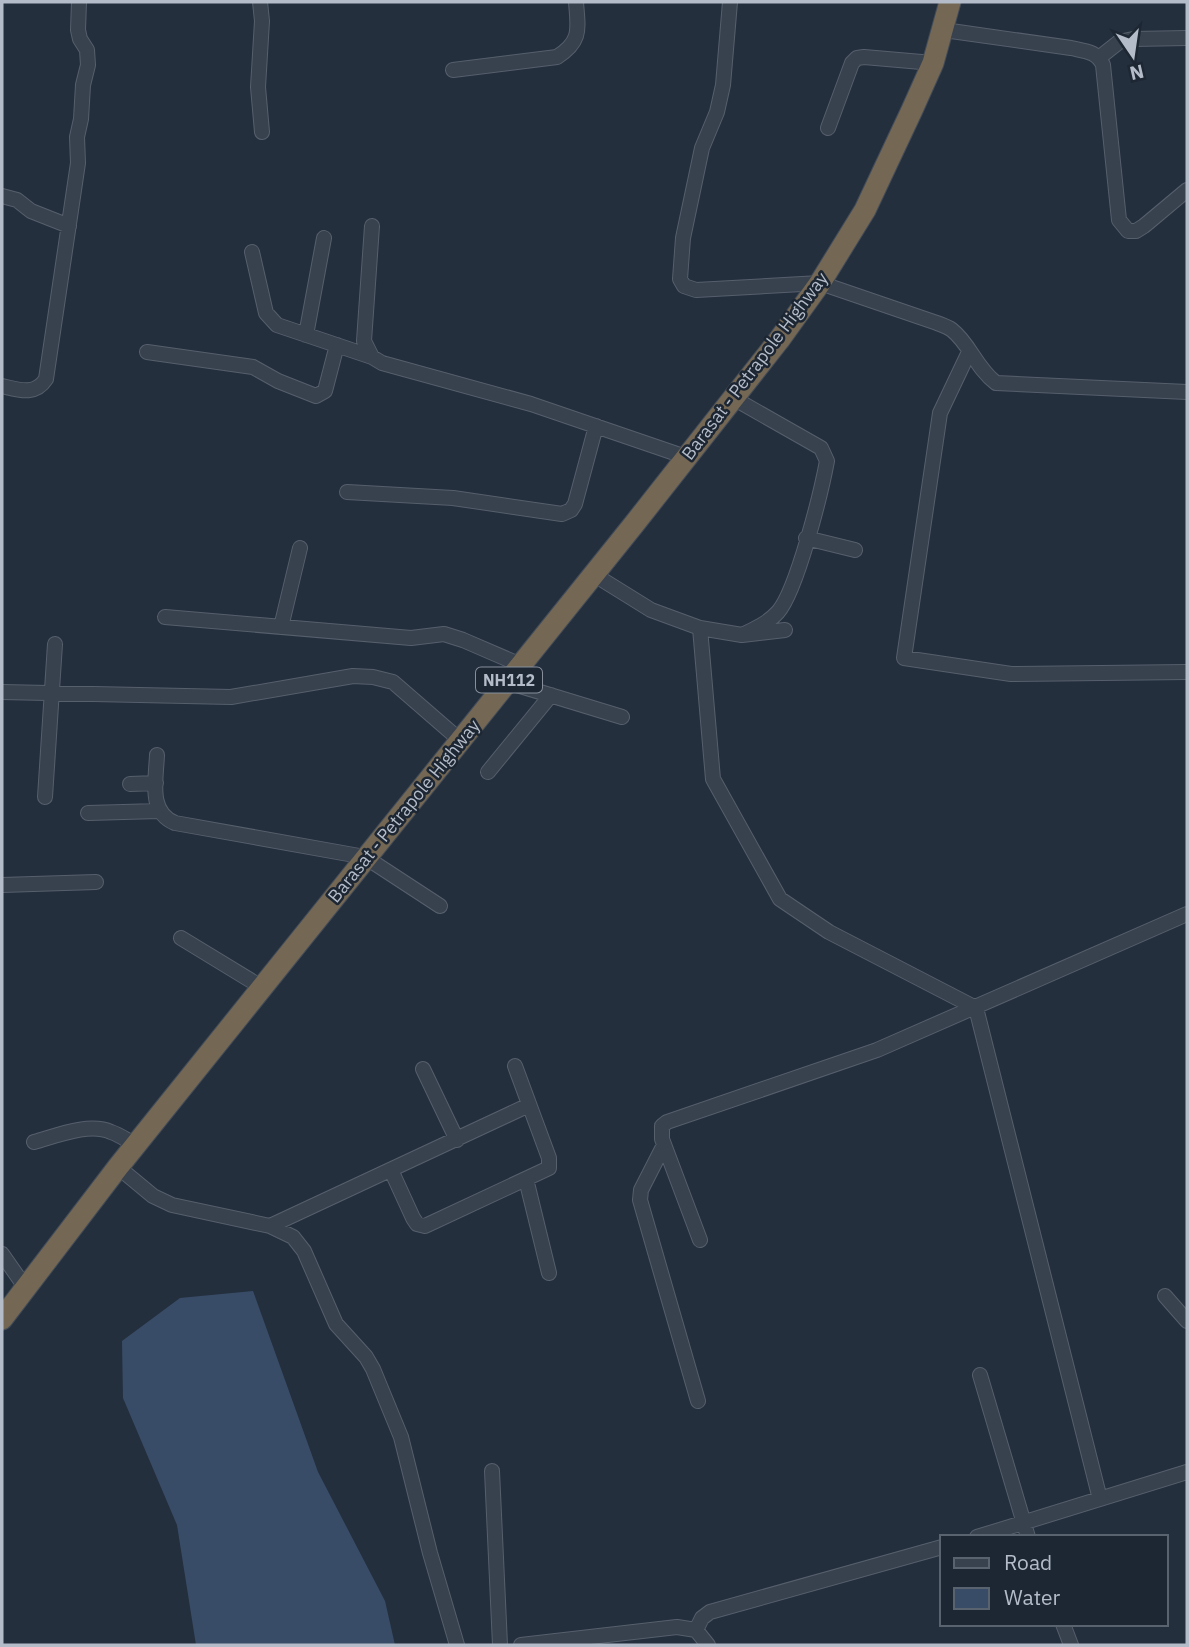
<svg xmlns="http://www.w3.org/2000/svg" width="1189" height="1647" viewBox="0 0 1189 1647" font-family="'IBM Plex Sans',sans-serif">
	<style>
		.water { fill: #394c67 }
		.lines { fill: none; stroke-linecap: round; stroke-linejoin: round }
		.minor-casing { stroke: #565f6c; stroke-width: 16 }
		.highway-casing { stroke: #434c59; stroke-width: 23 }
		.minor { stroke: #38414e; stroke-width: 14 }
		.highway { stroke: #746855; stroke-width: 21 }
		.labels { text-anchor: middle; stroke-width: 5; stroke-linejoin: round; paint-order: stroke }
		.shield { fill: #1d2633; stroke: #878f9c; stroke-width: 2 }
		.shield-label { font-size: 16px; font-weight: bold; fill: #b4bcc9 }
		.street-label { font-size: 18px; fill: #b4bcc9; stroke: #1d2633 }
	</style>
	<rect width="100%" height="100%" fill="#242f3e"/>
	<!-- water -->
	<path class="water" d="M253 1291 318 1472 385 1601 395 1645H196L177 1525 123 1398 122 1341 180 1298Z"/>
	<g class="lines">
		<!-- minor casing -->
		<g class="minor-casing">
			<path id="minor" d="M260 2 262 21 258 87 262 132
				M730 2 723 85 717 112 702 148 683 238 680 279 684 286 696 290 820 283 937 323C942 325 948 327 952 330 970 344 976 368 996 383L1187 392
				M944 30 1071 48C1084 51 1097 51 1103 65L1119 220 1128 231H1136L1144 226 1187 190
				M1100 57 1119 42 1133 39 1187 38
				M453 70 557 57C582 41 578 29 576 2
				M828 128 852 63 857 58 864 57 933 63
				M2 196 17 200 31 211 69 226
				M372 226 364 341 372 357 382 363 531 404 686 457
				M252 252 266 313 277 325 372 357
				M306 335 324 238
				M147 352 253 367 278 381 316 396 325 391 337 345
				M969 352 940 413 904 658 1011 674 1187 672
				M2 386C19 390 35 396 46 379L78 163 77 137 81 119 83 85 88 65 87 50 80 39 78 30 79 2
				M733 398 821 448 827 461C821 493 797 590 778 612 768 623 755 629 742 635
				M347 492 453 498 562 514 571 510 575 504 596 426
				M806 538 855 550
				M593 574 651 610 700 628 742 635 785 630
				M165 617 411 638 444 634 463 640 521 665
				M281 627 300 548
				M700 628 713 779 780 899 829 932 976 1008 1100 1499
				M507 682 622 717
				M2 692 231 697 353 676 373 677 393 682 461 741
				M157 755C156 780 148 812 175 823L365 857 440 906
				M488 772 551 695
				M130 784 156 783
				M45 797 55 644
				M88 813 159 811
				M2 885 96 882
				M181 938 263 988
				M423 1069 457 1140
				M34 1142C56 1136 89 1122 111 1132 120 1135 128 1141 136 1145
				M664 1145 641 1190 640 1200 698 1401
				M118 1167 153 1196 172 1205 270 1226 293 1237 304 1251 336 1324 366 1357 373 1369 401 1437 430 1553 457 1645
				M391 1170 413 1218 417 1224 425 1226 549 1168V1158L515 1066
				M526 1179 549 1273
				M270 1226 529 1105
				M700 1240 662 1139V1126L667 1122 877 1050 1187 914
				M2 1254 25 1287
				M1165 1296 1187 1321
				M980 1375 1028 1537
				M492 1471 500 1645
				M977 1537 1187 1472
				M1063 1624 1071 1645
				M696 1630 702 1618 710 1612 942 1547
				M521 1645 677 1627 696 1630 708 1645"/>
		</g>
		<!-- highway casing -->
		<g class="highway-casing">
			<path id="highway" d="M2 1319 118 1167 635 523 779 340 820 283 865 210 912 110 933 63 950 2"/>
		</g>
		<!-- minor -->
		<use href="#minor" class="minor"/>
		<!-- highway -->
		<use href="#highway" class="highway"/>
	</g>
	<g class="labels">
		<!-- shield labels -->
		<rect class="shield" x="476" y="667.5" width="66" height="25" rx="5"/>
		<g class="shield-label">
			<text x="509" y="686">NH112</text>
		</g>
		<!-- street labels -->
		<g class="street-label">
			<text transform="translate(755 366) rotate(-53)" y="6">Barasat - Petrapole Highway</text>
			<text transform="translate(404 811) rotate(-51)" y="6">Barasat - Petrapole Highway</text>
		</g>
	</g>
	<!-- border -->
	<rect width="1189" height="1647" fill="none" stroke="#b4bcc9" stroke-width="7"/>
	<!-- legend -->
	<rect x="940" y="1535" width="228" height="91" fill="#1d2633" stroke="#59626f" stroke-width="2"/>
	<rect x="954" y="1558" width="35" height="10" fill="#38414e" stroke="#59626f" stroke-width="2"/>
	<text x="1004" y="1570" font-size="21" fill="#b4bcc9">Road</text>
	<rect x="954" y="1588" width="35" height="21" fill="#394c67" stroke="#59626f" stroke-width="2"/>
	<text x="1004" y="1605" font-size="21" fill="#b4bcc9">Water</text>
	<!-- north arrow -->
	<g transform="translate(1133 56) rotate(167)" stroke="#1d2633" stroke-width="5" paint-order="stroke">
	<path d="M0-5L12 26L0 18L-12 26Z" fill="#b4bcc9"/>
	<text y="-10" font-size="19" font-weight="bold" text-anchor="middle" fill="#b4bcc9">N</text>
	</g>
</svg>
